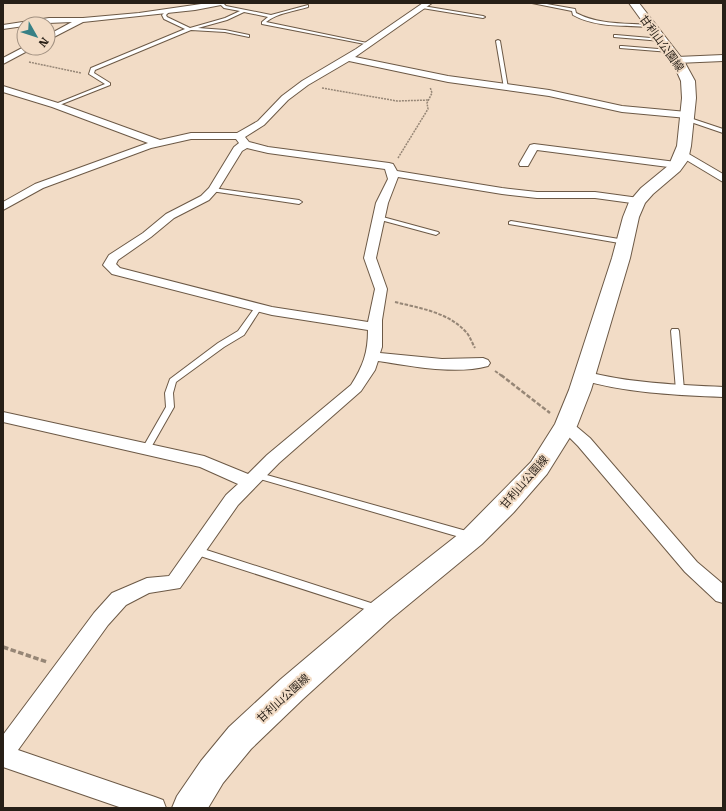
<svg xmlns="http://www.w3.org/2000/svg" width="726" height="811" viewBox="0 0 726 811" font-family="'Roboto Serif','Noto Sans JP',serif">
	<style>
		.lines { fill: none; stroke-linecap: round; stroke-linejoin: round }
		.lane-casing { stroke: #6c5946; stroke-width: 2 }
		.street-casing { stroke: #6c5946; stroke-width: 2 }
		.secondary-casing { stroke: #6c5946; stroke-width: 2 }
		.path-far3 { stroke: #968676; stroke-width: 1.5; stroke-dasharray: 2 1; stroke-linecap: butt }
		.path-far2 { stroke: #968676; stroke-width: 2; stroke-dasharray: 3.5 1.5; stroke-linecap: butt }
		.path-far1 { stroke: #968676; stroke-width: 2.5; stroke-dasharray: 4.5 2; stroke-linecap: butt }
		.path { stroke: #968676; stroke-width: 3.5; stroke-dasharray: 5.5 2.5; stroke-linecap: butt }
		.lane { fill: #fff; fill-rule: evenodd }
		.street { fill: #fff; fill-rule: evenodd }
		.secondary { fill: #fff; fill-rule: evenodd }
		.labels { text-anchor: middle; stroke-width: 4; stroke-linejoin: round; paint-order: stroke }
		.street-label { font-size: 11px; fill: #271f17; stroke: #f2dcc6 }
	</style>
	<rect width="100%" height="100%" fill="#f2dcc6"/>
	<g class="lines">
		<!-- lane casing -->
		<g class="lane-casing">
			<path id="lane" d="M219 3H223L226 6 271 15 308 5V7C295 11 277 13 266 22L372 44 370 45 262 24V22L268 17 244 12 227 20 198 28 225 30 249 35V37L225 32 191 30 95 70 94 73 110 83V85L57 106 53 105 105 84 89 74 91 68 185 29 164 19 162 15 166 11 169 12 166 15 167 17 190 28 225 18 240 11 224 8Z
				M532 3H541L575 9 576 13C599 25 626 23 651 25L653 26 651 27C625 25 596 28 573 15L572 11Z
				M423 6 483 16 485 17 483 18 422 8Z
				M616 35 662 39 664 40 662 41 614 37V35Z
				M498 40 500 41 508 88 506 89 504 88 496 41Z
				M622 46 670 50 672 51 670 52 620 48V46Z
				M687 117 723 129V133L685 120 684 119Z
				M213 188 299 200 302 202 299 204 211 191V189Z
				M379 216 438 232 439 233 436 235 377 219 376 218Z
				M511 221 625 240 628 242 625 244 509 224V222Z
				M258 305 262 307 244 335 224 347 176 382 173 393 174 407 149 451H143L142 449 166 407 165 393 170 379 218 343 238 331 256 306Z
				M672 329H678L679 331 684 390 680 393 676 390 671 331Z
				M256 472 470 532 473 533 475 536 473 539 470 540 253 477 252 475 253 473Z
				M197 547 377 605 381 606 382 609 381 612 377 613 194 554 192 551 194 548Z"/>
		</g>
		<!-- street casing -->
		<g class="street-casing">
			<path id="street" d="M208 3H222L221 5 195 10 83 22 48 40V35L72 22 24 24V26L3 29V25L49 18H83L139 13Z
				M423 3H432L355 57 448 76 549 90 622 106 687 112 692 115 687 118 622 112 549 96 448 82 349 61 308 85 288 100 264 125 245 137 249 142 268 147 389 163 393 164 397 171 502 188 537 192H595L639 198 645 201 639 204 595 198H537L502 194 398 177 388 203 376 258 387 289 382 320V347L380 353 442 359 483 358 488 360 490 363 488 366C455 375 411 366 378 361L375 370 361 391 279 463 238 505 180 588 149 593 126 605 108 625 18 750 155 797 163 800 166 808H122L3 767V735L94 613 112 593 147 578 169 576 226 495 238 484 200 467 3 422V412L204 456 248 474 267 455 351 385C363 366 368 353 368 330L272 315 112 274 103 265 109 255 143 233 166 214 201 196 209 188 234 147 239 143 236 139H191L151 148 43 188 3 210V202L35 184 148 143 52 107 3 92V86L58 103 160 140 191 133H237L258 121 282 96 302 81 356 49ZM247 148 268 153 385 169 388 179 376 203 364 258 375 289 368 322 272 307 120 268 116 264 118 260 151 237 174 218 209 200 218 190 242 151Z
				M24 47 33 48 3 64V58Z
				M723 55V61L677 63 673 60 677 57Z
				M534 144 676 162 681 165 676 168 537 150 528 166H520L519 164 530 145Z
				M682 150 723 174V182L678 155 677 153 678 151Z
				M584 371C627 383 678 385 723 387V397C675 395 625 393 579 379L577 376 579 373Z
				M566 421 571 422 590 438 697 562 723 584V603L716 601 685 572 578 446 558 426 561 422Z"/>
		</g>
		<!-- secondary casing -->
		<g class="secondary-casing">
			<path id="secondary" d="M629 3H639L684 61 695 81 696 98 691 146 688 160 680 171 653 194 645 203 639 217 630 258 591 390 577 426 547 474 514 512 482 544 391 619 303 699 251 749 223 783 208 808H172L177 796 201 761 229 727 281 679 371 603 464 530 531 462 555 424 569 390 612 258 623 217 629 202 641 188 669 165 677 146 682 98 681 81 674 65Z"/>
		</g>
		<!-- path-far3 -->
		<path class="path-far3" d="M29 62 81 73
			M322 88 397 101 429 100
			M398 158 428 109 427 103 432 93 430 87"/>
		<!-- path-far2 -->
		<path class="path-far2" d="M395 302C419 308 448 312 466 332 470 336 472 343 475 348
			M495 371 502 376"/>
		<!-- path-far1 -->
		<path class="path-far1" d="M501 375 550 413"/>
		<!-- path -->
		<path class="path" d="M3 647 47 662"/>
		<!-- lane -->
		<use href="#lane" class="lane"/>
		<!-- street -->
		<use href="#street" class="street"/>
		<!-- secondary -->
		<use href="#secondary" class="secondary"/>
	</g>
	<g class="labels">
		<!-- street labels -->
		<g class="street-label">
			<text transform="translate(662 43) rotate(54)" y="4">甘利山公園線</text>
			<text transform="translate(524 482) rotate(-49)" y="4">甘利山公園線</text>
			<text transform="translate(283 698) rotate(-42)" y="4">甘利山公園線</text>
		</g>
	</g>
	<!-- border -->
	<rect width="726" height="811" fill="none" stroke="#271f17" stroke-width="8"/>
	<!-- north arrow -->
	<g transform="translate(36 36) rotate(129)"><circle r="19" fill="#f2dcc6" stroke="#a19080"/>
	<path d="M0-3L7 15L0 10L-7 15Z" fill="#378085"/>
	<text y="-6" font-size="11" font-weight="bold" text-anchor="middle" fill="#271f17">N</text>
	</g>
</svg>
